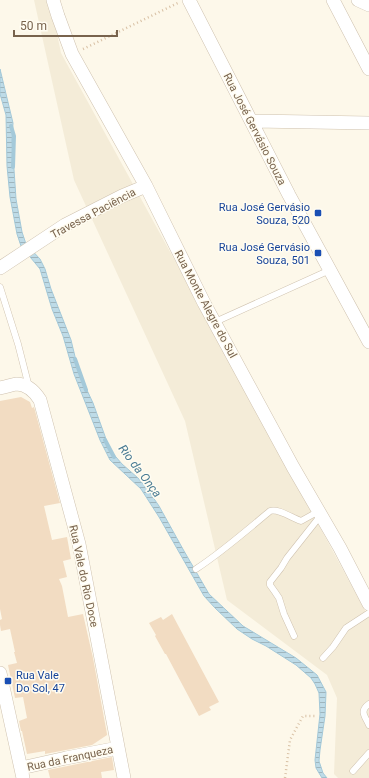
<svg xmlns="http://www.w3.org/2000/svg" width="369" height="778" viewBox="0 0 369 778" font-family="Roboto,sans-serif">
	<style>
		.residential { fill: #f4ecd8 }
		.water { fill: url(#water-rules); stroke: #a4c9d9 }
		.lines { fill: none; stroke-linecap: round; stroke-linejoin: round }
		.stream { stroke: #a4c9d9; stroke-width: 4 }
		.building { fill: #f2dcc2 }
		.lane-casing { stroke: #cfc2af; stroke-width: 7 }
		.street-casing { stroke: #cfc2af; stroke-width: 14 }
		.path { stroke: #d8c0a4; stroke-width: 2.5; stroke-dasharray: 1 3; stroke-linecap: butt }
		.lane { stroke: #fff; stroke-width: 6 }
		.street { stroke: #fff; stroke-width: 13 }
		.transit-dot { fill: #1a4fb4; stroke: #fffcf1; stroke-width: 1.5 }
		.labels { text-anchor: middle; stroke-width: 3; stroke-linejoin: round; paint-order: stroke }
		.street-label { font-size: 11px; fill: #78634d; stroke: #fffcf1 }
		.transit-label { font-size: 11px; fill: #164399; stroke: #fffcf1; text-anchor: end }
		.water-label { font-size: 12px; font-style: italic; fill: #497b93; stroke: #fffcf1 }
	</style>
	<defs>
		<pattern id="water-rules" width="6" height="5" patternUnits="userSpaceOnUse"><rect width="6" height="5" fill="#bedbe7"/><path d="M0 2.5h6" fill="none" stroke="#9fb5bd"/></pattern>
	</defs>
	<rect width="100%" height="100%" fill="#fdf8ea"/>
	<!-- residential -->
	<path class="residential" d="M34 0H50L61 53 224 350 369 618V778H338L334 774 337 698 327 675 227 600 185 421 74 180Z"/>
	<!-- water -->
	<path class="water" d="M0 69 13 123 12 140 16 199 22 232 26 244 40 259 45 269 51 289 71 340 79 373 93 403 110 450 122 464 138 478 148 490 159 506 184 551 209 594 243 626 296 658 317 675 326 692 325 716 320 750 319 761 323 773 327 778H322L316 768 315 760 320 714 319 693 315 684 311 678 296 665 266 646 252 639 237 629 215 608 204 596 159 517 141 489 110 460 100 440 74 374 63 336 52 309 40 269 21 246 17 234 10 197 7 166 6 115 0 94Z"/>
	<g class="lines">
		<!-- stream -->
		<path class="stream" d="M11 126 14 136 13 167
			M75 359 86 390
			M105 440 114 457"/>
	</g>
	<!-- building -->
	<path class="building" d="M21 397 30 402 32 408 34 407 60 503 44 506 52 540 67 537 71 559 63 561 67 577 59 579 62 586 68 617 83 614 93 658 107 734V735L92 745 45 754V751L27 754 22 731H21L19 721 27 718 23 697 15 698 8 665 17 663 14 652H15L10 629 1 631 0 625V620L2 619 0 609V401Z
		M172 614 219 702 209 707 211 710 199 716 166 654H165L155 636 156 635 149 623 161 617 163 620Z
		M112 757 114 770 101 772 102 778H50L48 770Z"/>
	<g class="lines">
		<!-- lane casing -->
		<g class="lane-casing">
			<path id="lane" d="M0 287 18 344 29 387
				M215 322 330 270
				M196 569C222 552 246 531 270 511 278 508 292 518 301 521L319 511
				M294 636 284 614 279 598 275 592 270 585V582L281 568 287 558 321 515
				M323 658 333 647 346 628 369 613
				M369 704C359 711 365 716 369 725
				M353 771 369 753"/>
		</g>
		<!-- street casing -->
		<g class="street-casing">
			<path id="street" d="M53 0 58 16 72 54 146 186 204 303 293 467 340 548 369 604
				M189 0 289 195 369 342
				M333 0 369 69
				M358 0 369 5
				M252 121 369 123
				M0 268 65 225 122 196 146 186
				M0 388C5 387 11 385 16 384 27 384 35 392 40 400L79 544 124 778
				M0 673 23 778
				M21 768 66 758 118 748"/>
		</g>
		<!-- path -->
		<path class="path" d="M83 49 178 3
			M285 778 290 740 303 716H316"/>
		<!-- lane -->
		<use href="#lane" class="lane"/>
		<!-- street -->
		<use href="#street" class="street"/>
	</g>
	<!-- markers -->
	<g class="transit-dot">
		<rect x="314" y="209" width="8" height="8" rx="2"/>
		<rect x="314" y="249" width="8" height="8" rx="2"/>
		<rect x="4" y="677" width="8" height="8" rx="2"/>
	</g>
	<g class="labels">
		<!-- street labels -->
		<g class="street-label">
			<text transform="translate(255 129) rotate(63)" y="4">Rua José Gervásio Souza</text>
			<text transform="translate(93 213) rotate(-28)" y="4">Travessa Paciência</text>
			<text transform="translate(206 304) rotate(62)" y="4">Rua Monte Alegre do Sul</text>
			<text transform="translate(84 576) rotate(78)" y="4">Rua Vale do Rio Doce</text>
			<text transform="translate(70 758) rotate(-12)" y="4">Rua da Franqueza</text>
		</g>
		<!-- transit labels -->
		<g class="transit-label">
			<text x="310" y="211">Rua José Gervásio<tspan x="310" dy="13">Souza, 520</tspan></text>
			<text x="310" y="251">Rua José Gervásio<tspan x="310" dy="13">Souza, 501</tspan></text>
			<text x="16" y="679" text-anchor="start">Rua Vale<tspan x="16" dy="13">Do Sol, 47</tspan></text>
		</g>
		<!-- water labels -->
		<g class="water-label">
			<text transform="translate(140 471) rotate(53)" y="4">Rio da Onça</text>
		</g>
	</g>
	<!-- scale -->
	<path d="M14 30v6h103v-6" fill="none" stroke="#78634d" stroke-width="2"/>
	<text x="20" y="30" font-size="12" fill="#78634d" stroke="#fffcf1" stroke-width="3" paint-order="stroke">50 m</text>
</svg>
